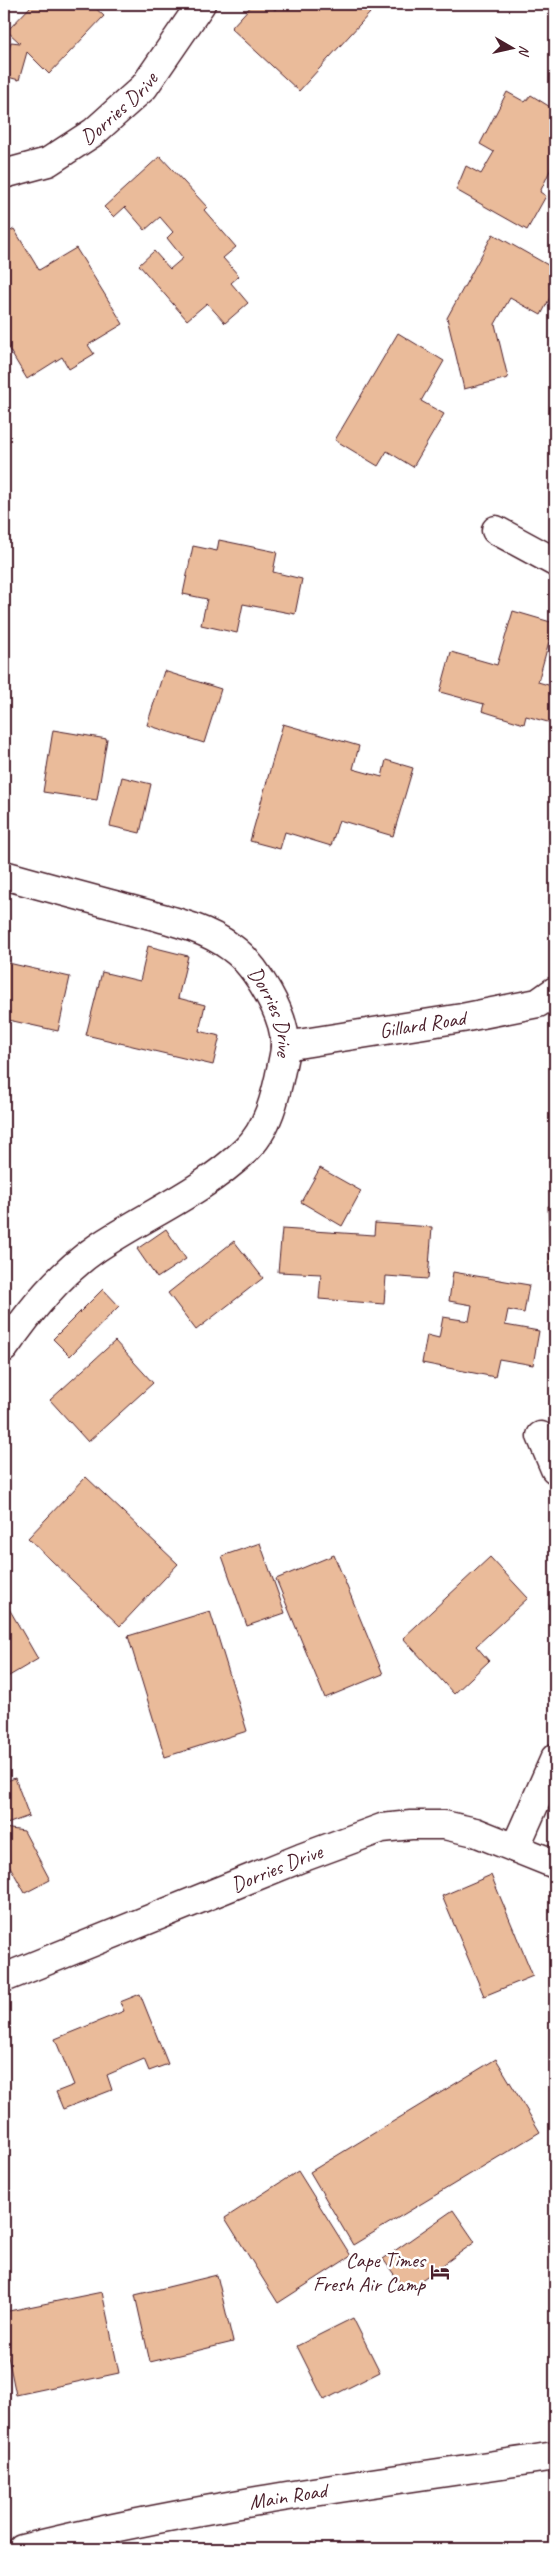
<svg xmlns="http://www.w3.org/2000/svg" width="559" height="2553" viewBox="0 0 559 2553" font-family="Caveat,sans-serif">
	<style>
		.building { fill: #eabb9a; stroke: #4a1f2b }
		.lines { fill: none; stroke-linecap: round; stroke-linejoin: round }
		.minor-casing { stroke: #4a1f2b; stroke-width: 31 }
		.secondary-casing { stroke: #4a1f2b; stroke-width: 31 }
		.minor { stroke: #fff; stroke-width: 28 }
		.secondary { stroke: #fff; stroke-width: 28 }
		.labels { text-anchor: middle; stroke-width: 5; stroke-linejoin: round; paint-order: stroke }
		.street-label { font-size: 21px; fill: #4a1f2b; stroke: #fff }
		.poi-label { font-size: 21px; fill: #4a1f2b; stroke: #fff; text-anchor: end }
	</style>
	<rect width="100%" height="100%" fill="#fff"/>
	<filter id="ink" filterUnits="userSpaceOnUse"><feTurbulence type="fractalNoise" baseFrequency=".02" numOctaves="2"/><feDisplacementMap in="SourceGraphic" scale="10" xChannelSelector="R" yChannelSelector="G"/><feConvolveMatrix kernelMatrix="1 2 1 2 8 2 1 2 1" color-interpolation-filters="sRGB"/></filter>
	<g filter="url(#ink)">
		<!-- building -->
		<path class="building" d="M33 4H91L104 16 49 74 27 52 19 80 4 76V47L9 49 11 42 20 43 7 31Z
			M253 4H268L275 10 281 4H361L370 13 299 91 231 28Z
			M507 92 525 102 531 95 555 110V160L540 192 546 196 527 230 456 190 466 166 481 174 494 152 480 144Z
			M160 156 207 207 204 210 236 247 223 258 239 276 231 283 248 303 225 323 207 303 187 320 139 265 154 251 170 269 183 258 167 238 173 232 160 217 145 230 125 207 114 217 104 207Z
			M14 229 39 270 76 248 123 324 88 345 94 354 69 369 62 357 27 379 4 341V235Z
			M493 234 555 269V288L541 315 510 298 495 324 508 378 464 389 447 318Z
			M398 333 444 361 421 401 444 414 413 467 387 451 378 466 335 440Z
			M219 540 277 552 273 572 302 579 295 614 243 604 237 633 201 625 207 599 183 594 193 546 217 551Z
			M513 611 554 623 538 682 555 687V724L526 716 524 724 482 711 484 704 440 692 451 652 497 665Z
			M164 671 221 689 204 743 147 725Z
			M283 724 359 746 353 769 382 777 386 760 413 768 393 836 339 820 331 846 285 832 280 849 250 841Z
			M53 730 107 739 97 800 43 792Z
			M122 777 151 784 140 833 110 826Z
			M148 946 188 956 178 998 205 1005 199 1031 220 1036 213 1065 86 1035 102 972 140 981Z
			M4 962 70 977 58 1031 4 1019Z
			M320 1168 361 1191 342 1226 301 1202Z
			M548 1206H555V1372H553Z
			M375 1223 432 1227 428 1279 386 1276 384 1304 319 1299 321 1274 278 1272 282 1229 374 1235Z
			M166 1229 186 1259 157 1278 137 1249Z
			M234 1241 263 1278 196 1330 168 1293Z
			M453 1272 529 1285 524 1313 508 1310 505 1325 539 1331 533 1365 499 1359 495 1377 422 1363 427 1335 439 1338 443 1317 469 1321 472 1305 449 1301Z
			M103 1289 119 1306 70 1356 53 1339Z
			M115 1341 153 1383 88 1442 50 1400Z
			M86 1477 178 1564 120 1626 28 1538Z
			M260 1543 285 1613 247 1626 222 1556Z
			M334 1555 383 1674 325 1698 276 1579Z
			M490 1557 528 1598 476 1646 489 1661 454 1694 403 1638Z
			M4 1600 38 1659 4 1679Z
			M210 1611 247 1731 165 1757 128 1636Z
			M15 1778 29 1816 4 1825V1782Z
			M4 1828 24 1831 50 1880 25 1893 4 1856Z
			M491 1875 533 1976 484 1996 442 1896Z
			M140 1994 168 2064 149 2071 144 2059 107 2075 112 2090 63 2109 56 2092 74 2085 55 2039 124 2011 120 2002Z
			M496 2059 540 2132 353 2245 310 2172Z
			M298 2171 351 2256 278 2303 225 2218Z
			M453 2210 475 2242 406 2291 383 2259Z
			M217 2275 233 2342 150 2362 135 2295Z
			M102 2292 119 2373 16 2395 4 2337V2312Z
			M353 2318 380 2372 324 2400 297 2346Z"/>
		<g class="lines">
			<!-- minor casing -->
			<g class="minor-casing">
				<g id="minor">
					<path id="s1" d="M4 174 48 162 94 132 144 87 201 4"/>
					<path d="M496 530 555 562"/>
					<path id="s2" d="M4 875C46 887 88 898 129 909 164 919 203 926 232 948 256 965 286 1016 285 1046 285 1052 283 1059 282 1065 276 1095 268 1130 245 1151 202 1192 146 1215 97 1248 59 1274 30 1311 4 1348"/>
					<path id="s3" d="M285 1046 462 1018 538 1003 555 991"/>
					<path d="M541 1436 555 1469"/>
					<path d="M515 1848 555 1758"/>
					<path id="s4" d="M4 1978 301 1858 382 1828 411 1825H444L475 1832 555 1864"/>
				</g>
			</g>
			<!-- secondary casing -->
			<g class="secondary-casing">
				<g id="secondary">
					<path id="s5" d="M22 2549C197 2505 377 2483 555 2456"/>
				</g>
			</g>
			<!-- minor -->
			<use href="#minor" class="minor"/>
			<!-- secondary -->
			<use href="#secondary" class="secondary"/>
		</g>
	</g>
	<!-- icons -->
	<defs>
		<g id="hotel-bare" transform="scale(1.5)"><path d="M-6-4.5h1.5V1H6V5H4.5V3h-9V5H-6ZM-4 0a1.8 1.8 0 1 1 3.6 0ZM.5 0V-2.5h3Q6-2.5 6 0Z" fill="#4a1f2b" stroke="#fff" stroke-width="2.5" paint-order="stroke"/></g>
	</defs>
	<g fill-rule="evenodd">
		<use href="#hotel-bare" x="440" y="2272"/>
	</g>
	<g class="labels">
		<!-- street labels -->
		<g class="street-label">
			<text dy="7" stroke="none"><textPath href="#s1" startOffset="135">Dorries Drive</textPath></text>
			<text dy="7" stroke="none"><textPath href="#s2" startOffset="318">Dorries Drive</textPath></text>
			<text dy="7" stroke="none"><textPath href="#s3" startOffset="139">Gillard Road</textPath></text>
			<text dy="7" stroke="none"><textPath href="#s4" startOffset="294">Dorries Drive</textPath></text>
			<text dy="7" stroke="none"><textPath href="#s5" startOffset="271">Main Road</textPath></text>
		</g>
		<!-- poi labels -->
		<g class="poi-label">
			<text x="425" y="2267">Cape Times<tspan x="425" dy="24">Fresh Air Camp</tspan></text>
		</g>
	</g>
	<!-- margin -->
	<rect width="559" height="2553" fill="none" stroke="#fff" stroke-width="20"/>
	<rect x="10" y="10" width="539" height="2533" fill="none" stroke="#4a1f2b" stroke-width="2" filter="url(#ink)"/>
	<!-- north arrow -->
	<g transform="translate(512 48) rotate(99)" stroke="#ffffff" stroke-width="4" paint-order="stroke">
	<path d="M0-4L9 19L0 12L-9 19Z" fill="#4a1f2b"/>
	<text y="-8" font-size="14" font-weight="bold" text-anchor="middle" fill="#4a1f2b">N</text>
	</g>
</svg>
